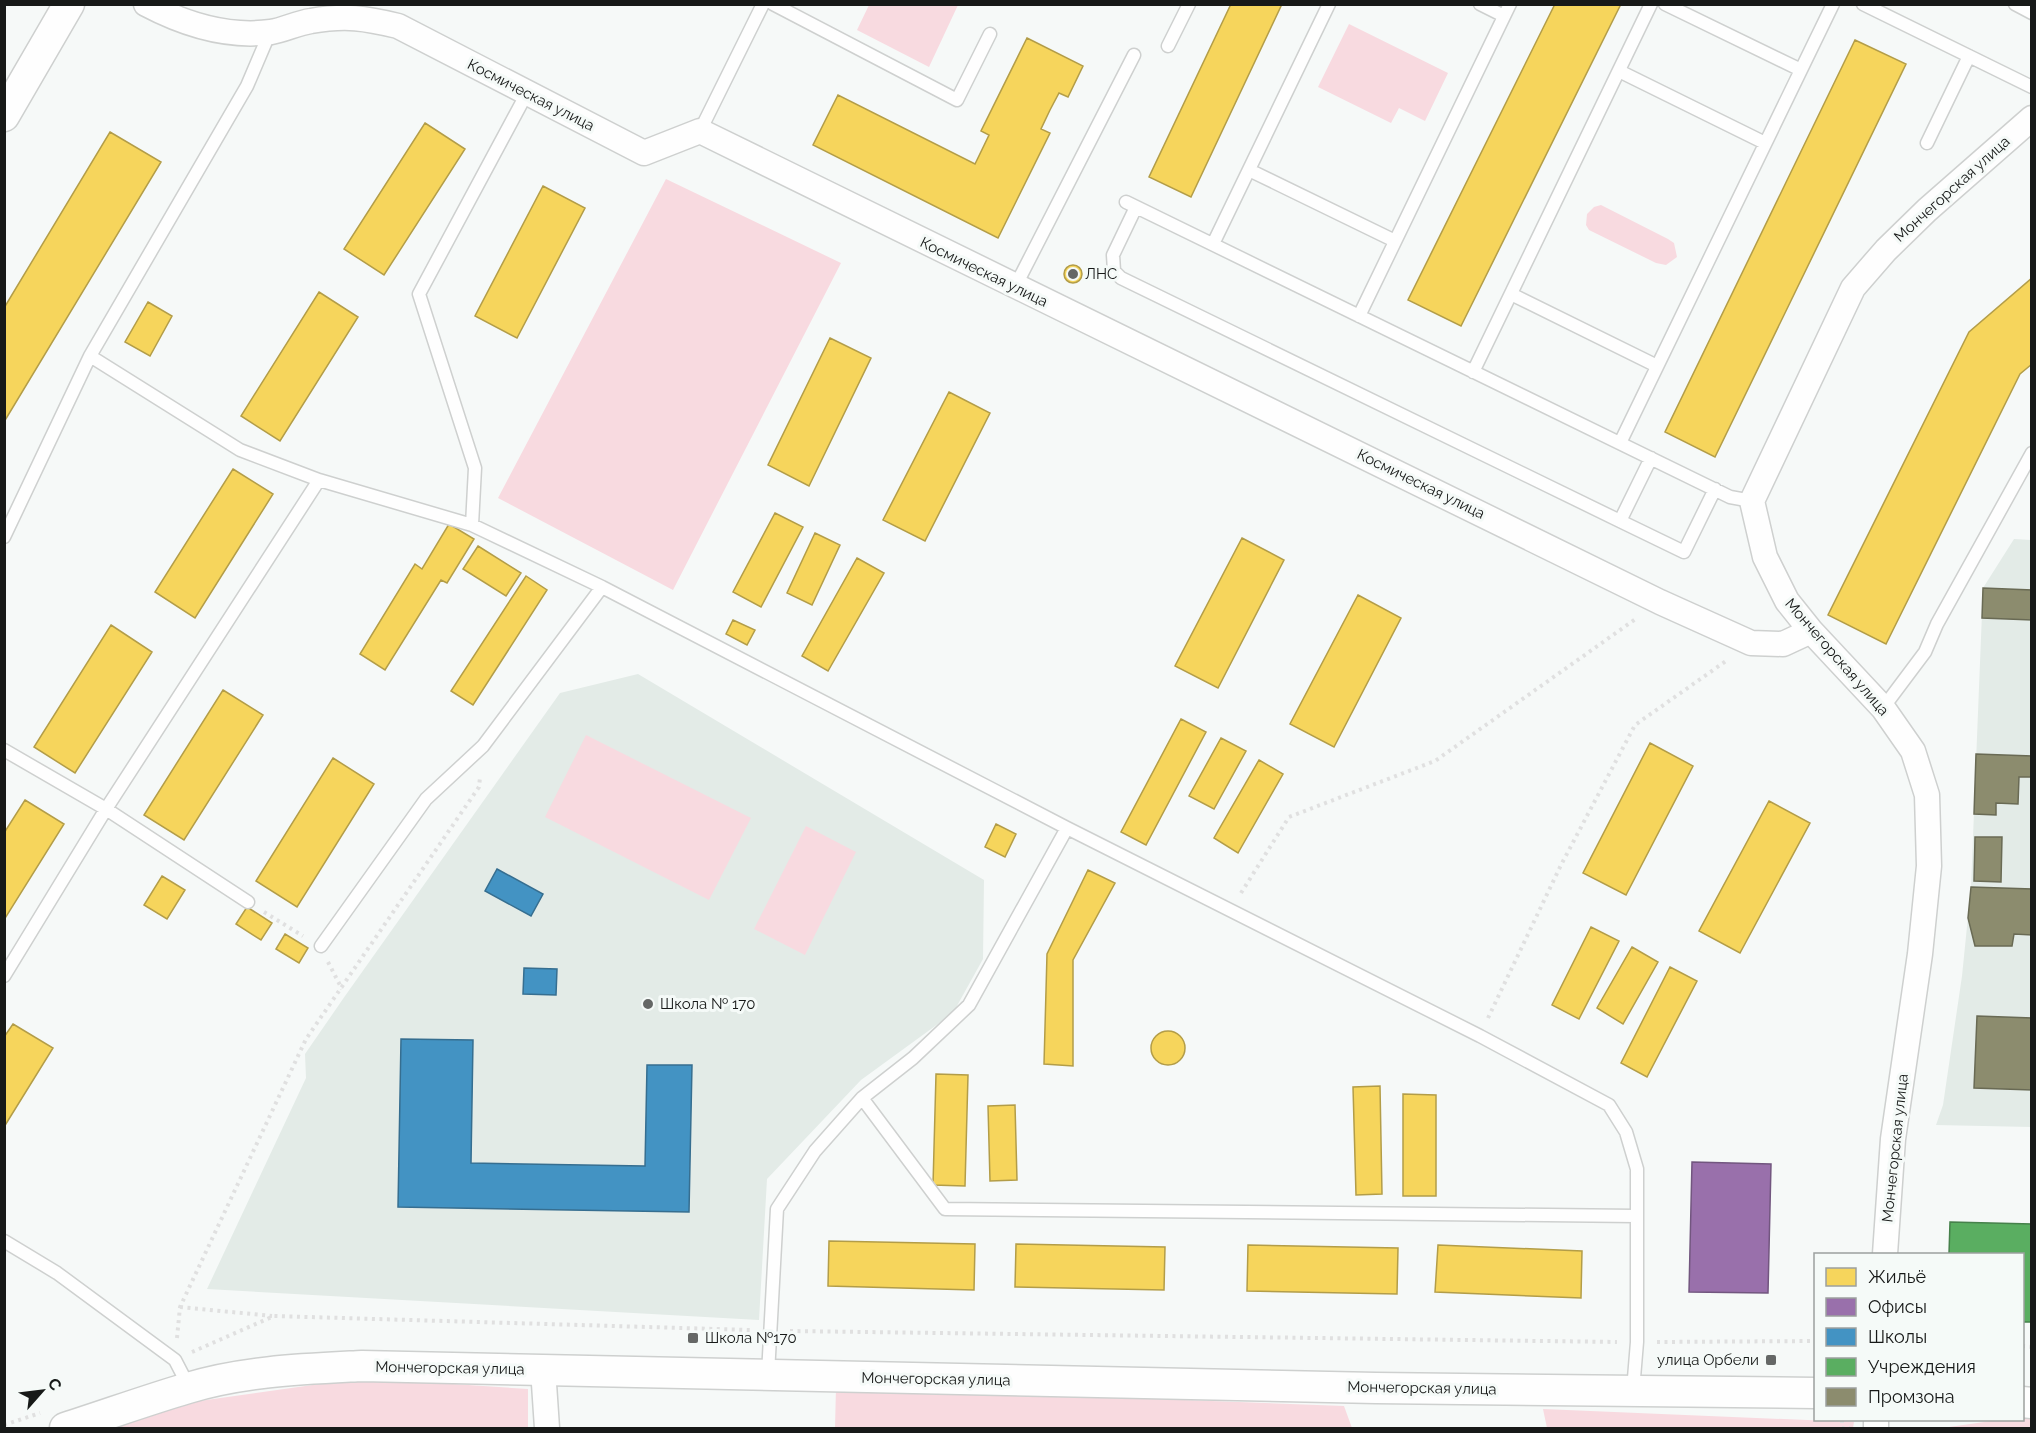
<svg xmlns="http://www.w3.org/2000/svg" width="2036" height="1433" viewBox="0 0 2036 1433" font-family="Raleway,sans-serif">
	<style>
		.built { fill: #e3ebe7 }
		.green { fill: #f8dae0 }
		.homes { fill: #f6d55c; stroke: #b39d48; stroke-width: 1.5 }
		.offices { fill: #9970ab; stroke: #72567f; stroke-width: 1.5 }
		.schools { fill: #4393c3; stroke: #366e90; stroke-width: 1.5 }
		.public { fill: #5aae61; stroke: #46814b; stroke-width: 1.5 }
		.industry { fill: #8c8c6e; stroke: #696a54; stroke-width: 1.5 }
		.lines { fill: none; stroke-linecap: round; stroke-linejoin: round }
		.service-casing { stroke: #ced0cf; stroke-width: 15 }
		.minor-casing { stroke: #ced0cf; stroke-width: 27 }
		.tertiary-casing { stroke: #ced0cf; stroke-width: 33 }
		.path { stroke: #e0e0e0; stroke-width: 4; stroke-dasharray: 3 4.5; stroke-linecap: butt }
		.service { stroke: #fefefe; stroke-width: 12 }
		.minor { stroke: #fefefe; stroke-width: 24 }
		.tertiary { stroke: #fefefe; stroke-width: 30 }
		.poi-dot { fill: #656766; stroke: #f5faf8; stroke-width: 2 }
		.labels { text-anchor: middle; stroke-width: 6; stroke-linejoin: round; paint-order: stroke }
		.street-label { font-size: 15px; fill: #171918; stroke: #f5faf8 }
		.poi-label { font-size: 15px; fill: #171918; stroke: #f5faf8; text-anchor: start }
	</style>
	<rect width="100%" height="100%" fill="#f6f9f8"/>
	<!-- built -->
	<path class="built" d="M2014 539 2031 540V1127L1936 1125 1943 1105 1962 976 1971 887 1983 588Z
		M638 674 984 880 983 959 953 1013 861 1080 767 1179 759 1320 207 1289 306 1078 305 1054 345 996 560 693Z"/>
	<!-- green -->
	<path class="green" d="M869 5V4L958 5 929 67 857 30Z
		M1349 24 1448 73 1425 121 1399 108 1391 123 1318 87Z
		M666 179 841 263 673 590 498 498Z
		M1601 205 1668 239 1674 243 1677 257 1666 265 1656 263 1589 230 1586 225 1587 214 1594 207Z
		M586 735 751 818 709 900 545 817Z
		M806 826 856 852 805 955 754 929Z
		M362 1378 528 1389V1428H116L185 1403Z
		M836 1387 1344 1406 1352 1428H835Z
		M1543 1409 1854 1422 1853 1428H1547Z
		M2023 1416 2031 1417V1428H1942L1998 1420H2022Z"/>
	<!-- homes -->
	<path class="homes" d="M1231 4H1282L1191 197 1149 177Z
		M1555 4H1621L1461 326 1408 300Z
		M1027 38 1083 66 1068 97 1059 93 1050 110 1041 129 1050 133 998 238 813 145 838 95 975 164 989 135 981 131Z
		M1855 40 1906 64 1715 457 1665 432Z
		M425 123 465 149 384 275 344 249Z
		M110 132 161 162 4 422V308Z
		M543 186 585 208 517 338 475 316Z
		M1064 274a9 9 0 1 1 18 0a9 9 0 1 1-18 0Z
		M2032 278V364L2020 374 1886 644 1828 615 1969 332Z
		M319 292 358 317 280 441 241 416Z
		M148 302 172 316 150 356 125 342Z
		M830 338 871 358 809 486 768 465Z
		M949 392 990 413 925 541 883 520Z
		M233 469 273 494 195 618 155 592Z
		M775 513 803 527 761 607 733 592Z
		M449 524 474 539 447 583 441 580 385 670 360 654 415 564 422 569Z
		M815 533 840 545 812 605 787 593Z
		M1242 538 1284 560 1218 688 1175 666Z
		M478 546 521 573 506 596 463 569Z
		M857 558 884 573 828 671 802 656Z
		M526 576 547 590 473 705 451 691Z
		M1358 595 1401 618 1334 747 1290 724Z
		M733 620 755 630 747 645 726 634Z
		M111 625 152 652 75 773 34 747Z
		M223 690 263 715 184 840 144 815Z
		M1181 719 1206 732 1146 845 1121 832Z
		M1221 738 1246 751 1214 809 1189 796Z
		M1650 743 1693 766 1626 895 1583 873Z
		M333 758 374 784 297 907 256 881Z
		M1259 760 1283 774 1238 853 1214 838Z
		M25 800 64 824 4 920V833Z
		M1769 801 1810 823 1740 953 1699 931Z
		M996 824 1016 834 1005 857 985 847Z
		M1088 870 1115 883 1073 960V1066L1044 1064 1047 954Z
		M162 876 185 890 167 919 144 905Z
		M247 907 272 923 261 940 236 924Z
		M1591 927 1619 941 1579 1019 1552 1005Z
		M285 934 308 948 299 963 276 949Z
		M1632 947 1658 962 1623 1024 1597 1008Z
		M1670 967 1697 981 1647 1077 1621 1063Z
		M13 1024 53 1048 4 1127V1037Z
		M1151 1048a17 17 0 1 1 34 0a17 17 0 1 1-34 0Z
		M936 1074 968 1075 965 1186 933 1185Z
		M1380 1086 1382 1194 1356 1195 1353 1087Z
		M1403 1094 1436 1095V1196H1403Z
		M1015 1105 1017 1180 990 1181 988 1106Z
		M829 1241 975 1244 974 1290 828 1286Z
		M1016 1244 1165 1247 1164 1290 1015 1287Z
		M1248 1245 1398 1248 1397 1294 1247 1291Z
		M1438 1245 1582 1251 1581 1298 1435 1292Z"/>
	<!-- offices -->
	<path class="offices" d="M1692 1162 1771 1164 1768 1293 1689 1292Z"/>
	<!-- schools -->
	<path class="schools" d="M497 869 543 894 531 916 485 891Z
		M524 968 557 969 556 995 523 994Z
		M401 1039 473 1040 471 1163 645 1166 647 1065H692L689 1212 398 1207Z"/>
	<!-- public -->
	<path class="public" d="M1950 1222 2032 1224V1322H2022V1254H1949Z"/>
	<!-- industry -->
	<path class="industry" d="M1983 588 2032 590V620L1982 618Z
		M1976 754 2032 756V777H2019L2018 804 1996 803V815L1974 814Z
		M1975 837H2002L2001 882 1974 881Z
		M1971 887 2032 889V935L2014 934 2012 946H1975L1968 918Z
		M1977 1016 2032 1018V1090L1974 1088Z"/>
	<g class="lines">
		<!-- service casing -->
		<g class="service-casing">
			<path id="service" d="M773 4 957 100 990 34
				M1480 4 1504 16
				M1665 4 1801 70
				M1863 4 2032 87
				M2015 4 2032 13
				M1168 46 1189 4
				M1619 71 1765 143
				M700 131 763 4
				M1927 143 1969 56
				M1249 170 1395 241
				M1126 202 1730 497 1752 501
				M1136 207 1113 255 1114 271 1121 278 1620 521 1684 552 1715 489
				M1213 244 1329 4
				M1015 287 1134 55
				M1511 294 1657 366
				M1359 316 1510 4
				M90 356 240 450 319 480 472 525 602 587 1067 828 1480 1036 1609 1105 1626 1132 1637 1169V1342L1633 1390
				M1473 372 1651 4
				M1620 443 1833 4
				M1620 521 1651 458
				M472 525 475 468 419 294 527 93
				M4 537 90 356 247 86 270 32
				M1883 708 1925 652 1937 624 2032 453
				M4 750 106 809 248 902
				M321 946 426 799 483 746 602 587
				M4 976 106 809 319 480
				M862 1098 945 1209 1636 1216
				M4 1241 57 1273 175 1360 189 1387
				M768 1374 777 1209 815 1151 862 1098 913 1058 969 1005 1067 828"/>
		</g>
		<!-- minor casing -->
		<g class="minor-casing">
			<path id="minor" d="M146 4C184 24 227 38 271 32 284 30 297 23 311 21 346 15 365 18 398 26L644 153 700 131 1660 602 1751 643 1783 644 1811 631
				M1885 1254 1893 1139 1920 954 1929 866 1927 795 1913 751 1883 708 1811 631 1787 601 1765 557 1752 501 1853 288 1886 250 1927 210 2032 118
				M543 1369 547 1428
				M1876 1420V1428"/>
		</g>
		<!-- tertiary casing -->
		<g class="tertiary-casing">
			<path id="tertiary" d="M4 116 69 4
				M2022 1402 2032 1403
				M65 1428C106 1415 147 1400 188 1388 244 1371 304 1369 362 1366L1376 1388 1816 1393"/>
		</g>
		<!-- path -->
		<path class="path" d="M1241 893 1289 817 1435 761 1637 618
			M264 912 303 936
			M328 962 342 989
			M1488 1018 1561 865 1635 725 1726 661
			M180 1307 272 1316
			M790 1331 1617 1342
			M177 1338 180 1307 306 1039 479 787 480 777
			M1657 1342 1816 1341
			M2022 1346 2032 1347
			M192 1352 274 1316 750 1330
			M1842 1420V1428H1850
			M4 1425 40 1413"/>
		<!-- service -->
		<use href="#service" class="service"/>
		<!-- minor -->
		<use href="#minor" class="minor"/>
		<!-- tertiary -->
		<use href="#tertiary" class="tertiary"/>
	</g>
	<!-- markers -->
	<g class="poi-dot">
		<circle cx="1073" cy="274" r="6"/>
		<circle cx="648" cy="1004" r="6"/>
		<rect x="687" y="1332" width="12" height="12" rx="3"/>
		<rect x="1765" y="1354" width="12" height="12" rx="3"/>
	</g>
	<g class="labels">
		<!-- street labels -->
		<g class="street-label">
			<text transform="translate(531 95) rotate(27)" y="5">Космическая улица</text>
			<text transform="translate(1952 189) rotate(-42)" y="5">Мончегорская улица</text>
			<text transform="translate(984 272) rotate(26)" y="5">Космическая улица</text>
			<text transform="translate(1421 484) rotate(26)" y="5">Космическая улица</text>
			<text transform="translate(1837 657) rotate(49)" y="5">Мончегорская улица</text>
			<text transform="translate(1895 1148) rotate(-84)" y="5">Мончегорская улица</text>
			<text transform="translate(450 1368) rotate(1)" y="5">Мончегорская улица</text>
			<text transform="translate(936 1379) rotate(1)" y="5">Мончегорская улица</text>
			<text transform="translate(1422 1388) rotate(1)" y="5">Мончегорская улица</text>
		</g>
		<!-- poi labels -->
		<g class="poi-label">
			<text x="1085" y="279">ЛНС</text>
			<text x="660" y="1009">Школа № 170</text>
			<text x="705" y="1343">Школа №170</text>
			<text x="1759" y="1365" text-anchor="end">улица Орбели</text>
		</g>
	</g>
	<!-- border -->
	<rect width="2036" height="1433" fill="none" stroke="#171918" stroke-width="12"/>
	<!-- legend -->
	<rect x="1814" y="1253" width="210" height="168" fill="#f5faf8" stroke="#9ca09e" stroke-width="1.5"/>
	<rect x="1826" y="1268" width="30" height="18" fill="#f6d55c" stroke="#9ca09e" stroke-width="1.5"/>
	<text x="1868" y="1283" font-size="18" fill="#171918">Жильё</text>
	<rect x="1826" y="1298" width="30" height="18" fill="#9970ab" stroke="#9ca09e" stroke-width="1.5"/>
	<text x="1868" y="1313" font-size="18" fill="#171918">Офисы</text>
	<rect x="1826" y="1328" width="30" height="18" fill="#4393c3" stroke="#9ca09e" stroke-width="1.5"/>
	<text x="1868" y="1343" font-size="18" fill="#171918">Школы</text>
	<rect x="1826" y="1358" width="30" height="18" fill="#5aae61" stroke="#9ca09e" stroke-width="1.5"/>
	<text x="1868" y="1373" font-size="18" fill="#171918">Учреждения</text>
	<rect x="1826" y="1388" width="30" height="18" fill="#8c8c6e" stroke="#9ca09e" stroke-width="1.5"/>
	<text x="1868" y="1403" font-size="18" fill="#171918">Промзона</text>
	<!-- north arrow -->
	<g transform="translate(42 1391) rotate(62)" stroke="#f5faf8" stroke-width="4.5" paint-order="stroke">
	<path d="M0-4.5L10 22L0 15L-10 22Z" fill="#171918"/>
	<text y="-9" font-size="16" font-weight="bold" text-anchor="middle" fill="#171918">С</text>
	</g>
</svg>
